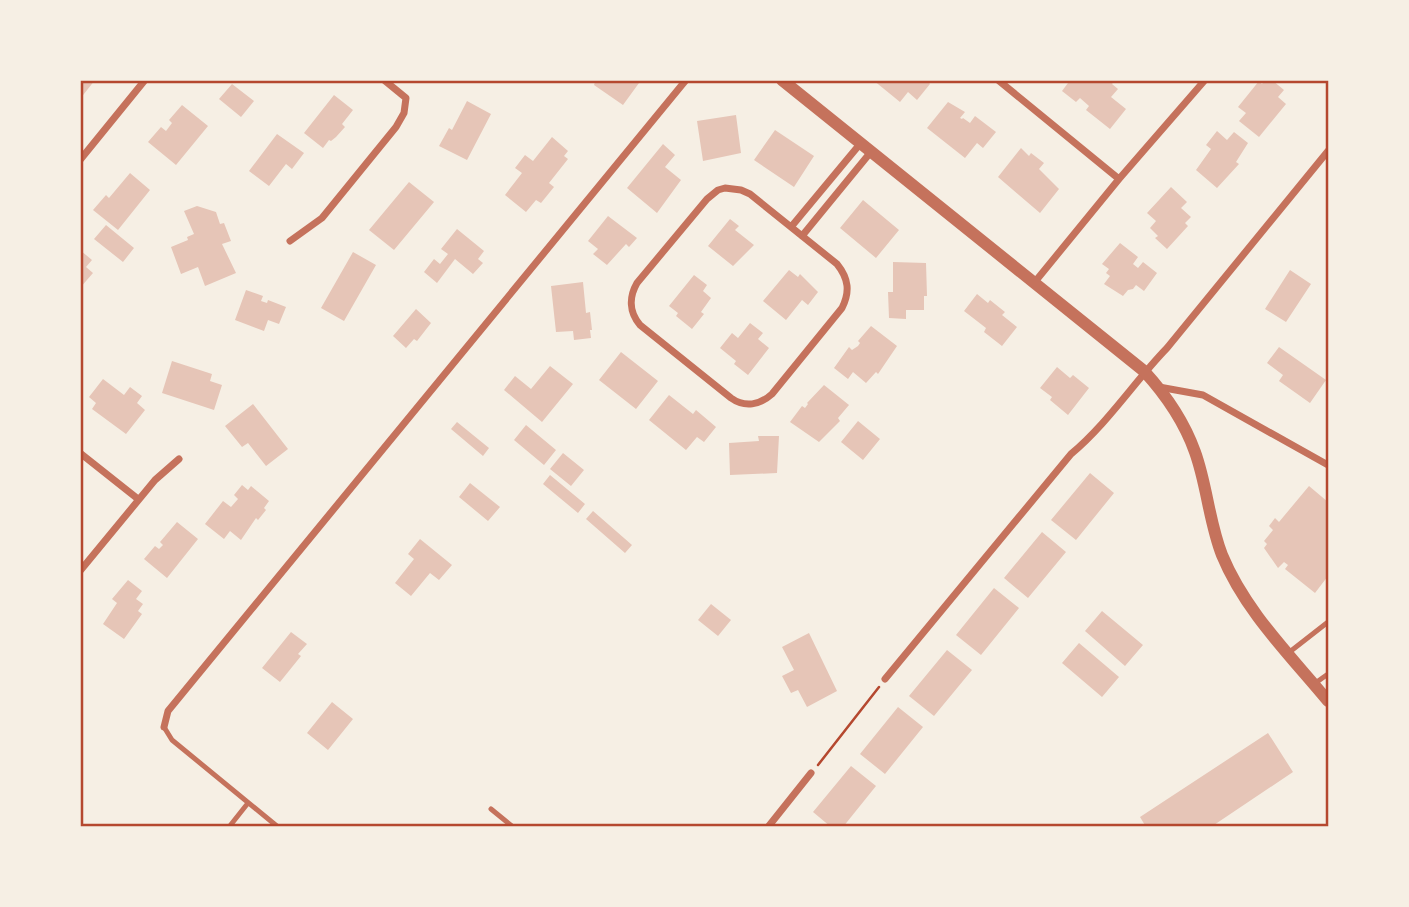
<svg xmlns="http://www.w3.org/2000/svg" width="1409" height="907" viewBox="0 0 1409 907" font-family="'Fira Sans',sans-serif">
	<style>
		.building { fill: #e6c5b7 }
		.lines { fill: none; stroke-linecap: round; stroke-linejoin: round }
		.path { stroke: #b5482f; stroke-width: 2.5 }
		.service { stroke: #c5725c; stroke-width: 5 }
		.minor { stroke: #c5725c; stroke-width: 7 }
		.tertiary { stroke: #c5725c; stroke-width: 12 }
		.neatline { fill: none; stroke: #b5482f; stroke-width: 2.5 }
	</style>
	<rect width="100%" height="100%" fill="#f6efe4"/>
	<!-- building -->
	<path class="building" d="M80 80H95L80 99Z
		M593 80H635L639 83 623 105 594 85 595 82Z
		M873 80H927L930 84 917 100 908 92 900 102Z
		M1064 80H1115L1112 84 1118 89 1111 97 1126 109 1110 129 1086 110 1089 106 1080 98 1076 102 1062 91 1068 83Z
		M1265 80H1272L1284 90 1278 97 1286 104 1259 137 1239 121 1246 113 1238 107 1259 81 1262 84Z
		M232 84 254 101 241 117 219 99Z
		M334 95 353 110 342 124 345 127 336 137 331 141 329 140 323 148 304 133Z
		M467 101 491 114 467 160 439 146 449 128 452 130Z
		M948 102 965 112 960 118 962 119 963 118 970 123 975 116 996 132 983 148 977 143 965 158 927 128Z
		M182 105 208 126 176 165 148 142 161 127 166 131 172 123 169 120Z
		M736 115 741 153 703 161 697 121Z
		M775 130 814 156 794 187 754 160Z
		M1217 131 1227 140 1234 132 1248 143 1236 162 1239 164 1217 188 1196 170 1211 149 1206 145Z
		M277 134 304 153 292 169 286 164 269 186 249 171Z
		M552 137 568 151 564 156 568 159 549 183 554 187 541 203 536 200 526 212 505 195 522 173 515 168 525 155 533 161Z
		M663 144 675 155 665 167 681 180 657 213 627 188Z
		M1021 148 1029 156 1031 153 1044 163 1039 169 1059 189 1040 213 998 177Z
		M130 173 150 190 118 230 93 210 106 195 109 198Z
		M409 182 434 202 394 250 369 230Z
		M1171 187 1187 202 1181 208 1191 217 1185 223 1188 226 1167 249 1155 238 1158 236 1150 228 1156 221 1147 213Z
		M863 200 899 230 876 258 840 228Z
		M197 206 216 212 220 224 224 223 231 241 222 244 236 273 205 286 198 267 181 274 171 247 188 240 187 237 194 234 184 211Z
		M608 216 637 238 629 247 626 244 607 265 593 254 598 249 588 241Z
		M730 219 739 226 735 230 754 245 733 266 708 246Z
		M106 225 134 248 123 262 94 239Z
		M457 229 484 251 478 259 483 263 473 274 455 259 437 283 424 272 434 259 440 264 448 254 441 249Z
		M1120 243 1138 257 1133 264 1138 268 1143 262 1157 273 1144 291 1136 285 1133 289 1128 290 1123 296 1104 284 1110 276 1106 273 1109 269 1102 264Z
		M80 250 92 260 86 267 93 273 80 288Z
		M353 252 376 265 344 321 321 308Z
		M893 262 926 263 927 296H924V310H906V319L889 318 888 292H893Z
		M789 270 798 277 800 274 818 292 808 305 802 300 786 320 763 301Z
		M1290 270 1311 284 1286 322 1265 309Z
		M694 275 707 285 703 291 711 298 701 312 704 314 692 329 676 316 678 313 669 306Z
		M583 282 586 313 590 312 592 330H590L591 338 574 340 573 331 556 332 551 286Z
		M246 290 263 296 261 301 267 303 268 300 286 307 279 324 268 320 264 331 235 320Z
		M977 294 988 303 990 300 1005 312 1002 315 1017 327 1002 346 984 332 986 328 964 311Z
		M416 309 431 323 417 341 414 339 406 348 393 336Z
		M750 323 763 333 758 339 769 348 748 375 734 364 736 361 720 348 732 333 738 338Z
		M871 326 897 346 878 374 876 372 866 383 853 372 848 379 834 368 849 347 852 350 858 346 860 343 858 341Z
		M1279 347 1326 380 1310 403 1279 381 1283 375 1267 363Z
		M621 352 658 381 636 409 599 380Z
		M172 361 212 374 210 381 222 385 214 410 162 393Z
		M550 366 573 384 542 422 504 390 515 376 531 389Z
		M1057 367 1070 378 1073 375 1089 388 1068 415 1050 400 1052 397 1040 388Z
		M103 379 124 395 130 387 142 396 137 403 145 410 126 434 92 409 96 403 89 397Z
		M824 385 849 405 838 418 840 421 819 442 790 422 802 406 805 408 808 404 807 403Z
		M669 395 693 414 696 410 716 427 704 442 697 437 686 450 649 420Z
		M253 404 288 449 266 466 248 443 242 447 225 426Z
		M858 421 880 439 863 460 841 442Z
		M457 422 489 448 483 456 451 429Z
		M526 425 556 450 544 465 514 440Z
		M758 436H779L777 473 730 475 729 443 759 441Z
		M563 453 584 470 571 486 550 469Z
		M1090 473 1114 493 1076 540 1051 520Z
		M550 475 585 504 578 513 543 484Z
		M470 483 500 507 488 521 459 497Z
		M242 485 248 490 251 486 269 501 264 508 266 510 258 520 256 518 241 540 230 531 224 539 205 524 223 501 231 507 238 499 234 495Z
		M1309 486 1328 502V576L1315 593 1285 569 1288 565 1284 562 1278 568 1264 548 1267 544 1264 541 1273 530 1269 526 1275 518 1279 522Z
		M593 511 632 545 625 553 586 519Z
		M177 522 198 539 167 578 144 559 155 546 159 549 163 545 160 542Z
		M1042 532 1066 552 1028 598 1004 578Z
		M420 539 452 565 439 580 430 573 411 596 395 583 414 559 408 554Z
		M128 580 142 591 136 599 143 604 138 611 142 614 124 639 103 624 117 603 112 599Z
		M994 588 1019 608 981 655 956 635Z
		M711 604 731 620 718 636 698 620Z
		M1102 611 1143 645 1125 666 1085 631Z
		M291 632 307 644 298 654 301 656 280 682 262 668Z
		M809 633 837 691 807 707 798 690 791 693 782 676 794 670 782 647Z
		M1079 643 1119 677 1102 697 1062 663Z
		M947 650 972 670 934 716 909 696Z
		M332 702 353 719 328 750 307 733Z
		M898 707 923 727 885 774 860 754Z
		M1268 733 1293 772 1211 827H1146L1140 817Z
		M851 766 876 786 843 827H831L813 812Z"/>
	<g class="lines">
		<!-- path -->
		<path class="path" d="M818 765 879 687"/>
		<!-- service -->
		<path class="service" d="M1287 654 1328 622
			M1314 684 1328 674
			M164 727 172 740 278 827
			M491 809 513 827
			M229 827 248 803"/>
		<!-- minor -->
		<path class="minor" d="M998 80 1119 179
			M80 160 145 80
			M725 188 741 190 750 194 837 264C849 279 850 292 842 308L772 394C760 405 745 408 731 398L640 325C629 312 629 297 637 283L707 199 718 190Z
			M791 227 860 144
			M802 236 870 153
			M290 241 322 218 396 127 404 113 406 98 384 80
			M1034 283 1119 179 1205 80
			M1159 387 1203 395 1328 465
			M80 453 138 499
			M80 571 155 480 179 459
			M885 679 1071 454C1108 423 1134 382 1167 348L1328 151
			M164 727 168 711 686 80
			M768 827 811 773"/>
		<!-- tertiary -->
		<path class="tertiary" d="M782 80 1144 371C1166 395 1184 421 1195 452 1207 485 1209 522 1222 555 1245 611 1290 655 1328 701"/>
	</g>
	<!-- border -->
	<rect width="1409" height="907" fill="none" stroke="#f6efe4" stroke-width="164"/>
	<rect x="82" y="82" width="1245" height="743" class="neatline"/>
</svg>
